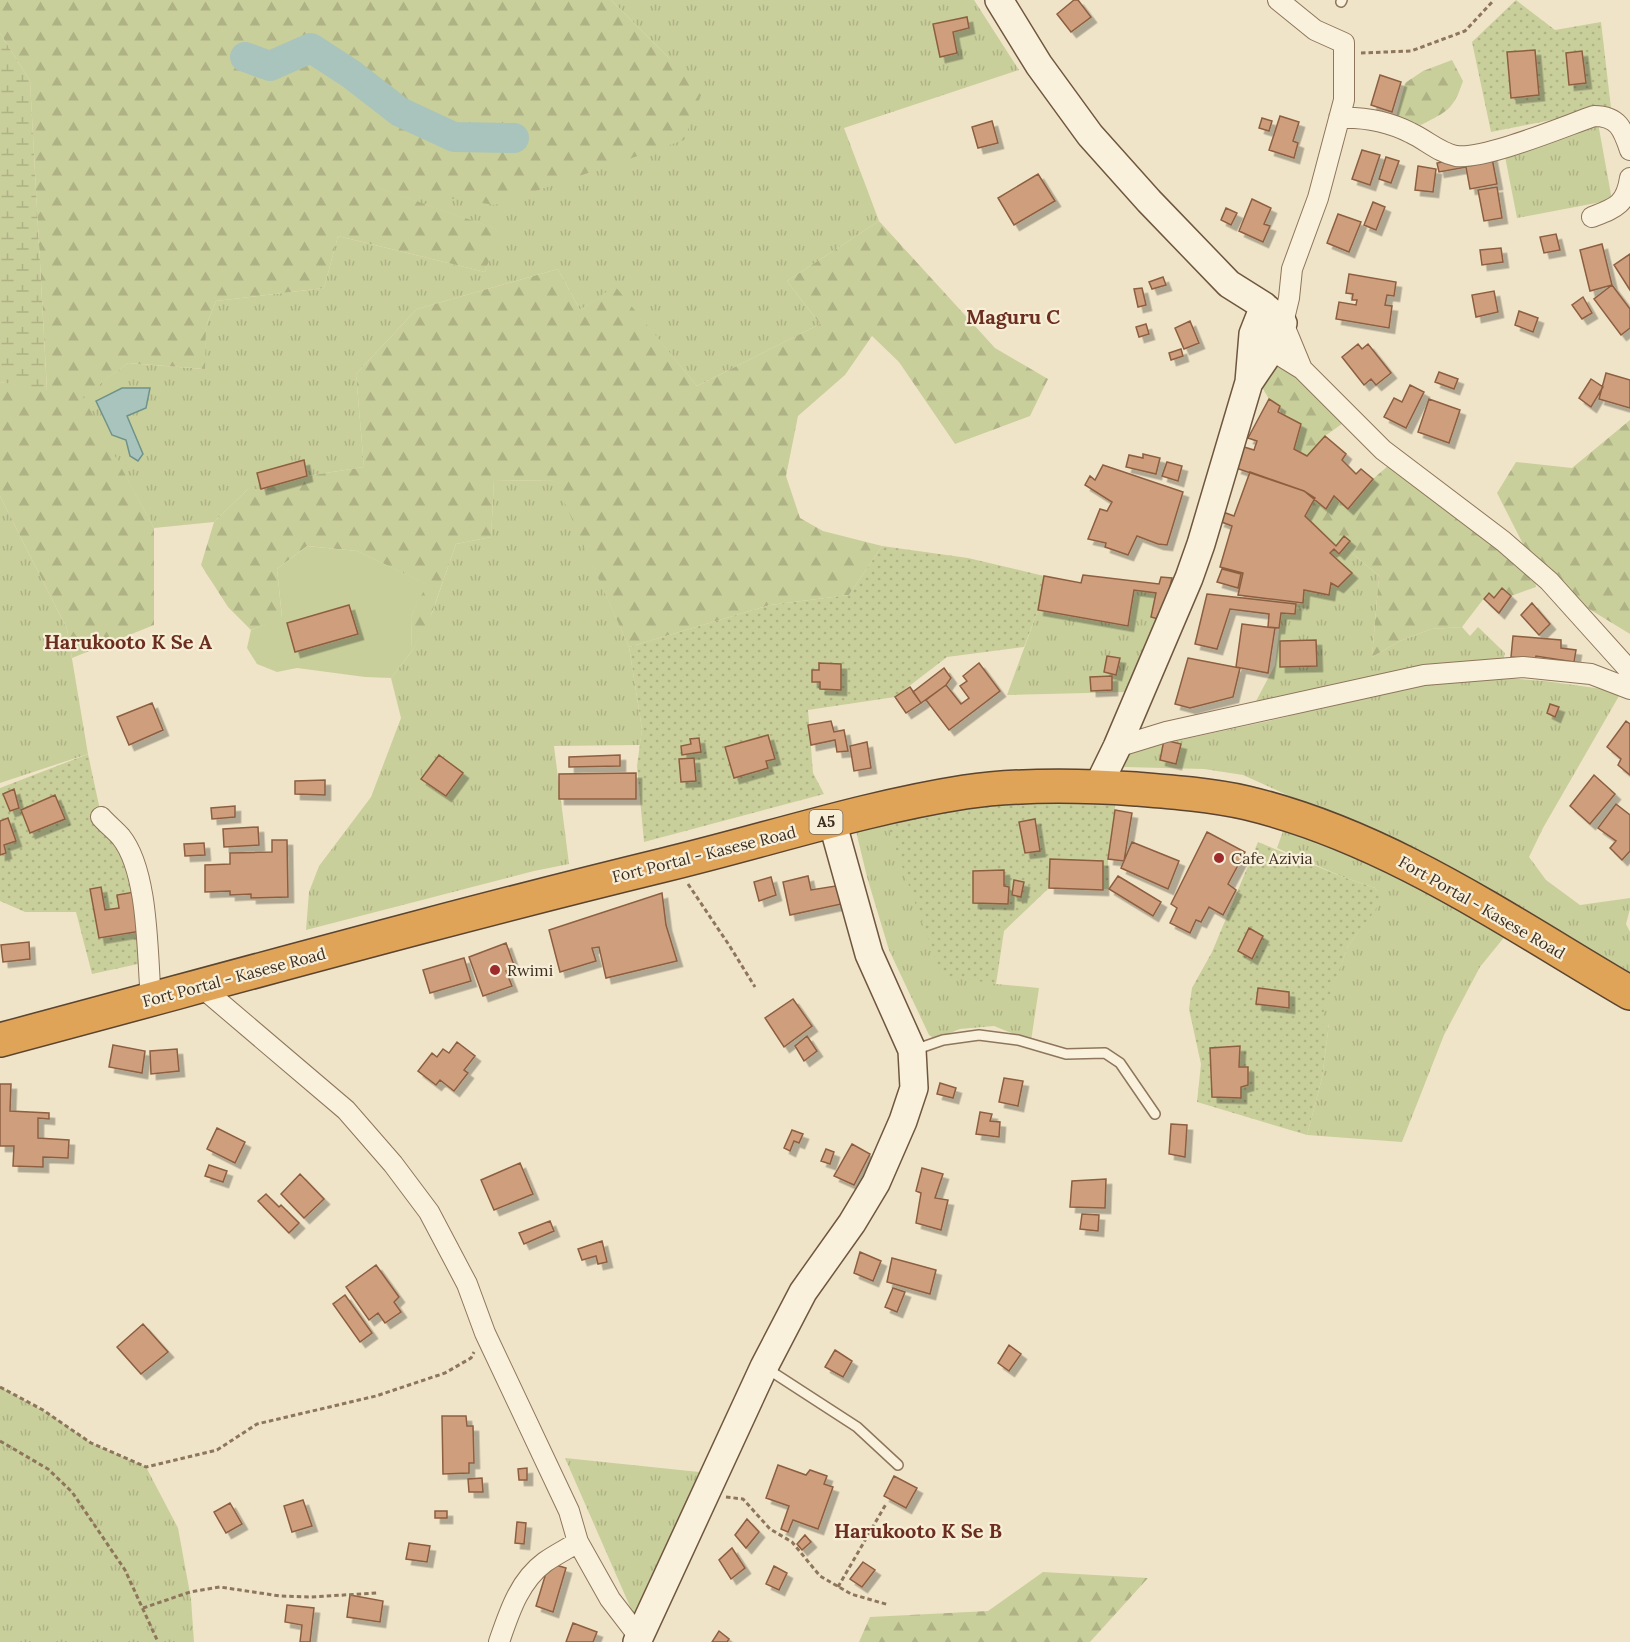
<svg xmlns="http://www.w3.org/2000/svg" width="1630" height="1642" viewBox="0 0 1630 1642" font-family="Lora,serif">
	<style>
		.grass { fill: url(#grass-tufts) }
		.forest { fill: url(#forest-firs) }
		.wetland { fill: url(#wetland-marsh) }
		.park { fill: #c9cf9b }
		.garden { fill: url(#garden-dots) }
		.water { fill: #a9c4bc; stroke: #6f938a; stroke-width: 1.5 }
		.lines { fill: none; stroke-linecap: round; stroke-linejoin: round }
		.river { stroke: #a9c4bc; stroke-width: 30 }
		.building { fill: #cf9f7d; stroke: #8d5f41; stroke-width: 1.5; filter: url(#shadow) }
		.lane-casing { stroke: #8d765c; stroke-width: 12 }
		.street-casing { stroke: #8d765c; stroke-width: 22 }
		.secondary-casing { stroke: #6f573f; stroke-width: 30 }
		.highway-casing { stroke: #5b4430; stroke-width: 36 }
		.path { stroke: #8d765c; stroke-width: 3; stroke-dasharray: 4.5 3; stroke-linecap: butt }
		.lane { stroke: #faf1dc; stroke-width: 9 }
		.street { stroke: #faf1dc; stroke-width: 20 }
		.secondary { stroke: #faf1dc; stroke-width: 27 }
		.highway { stroke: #e0a458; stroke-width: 33 }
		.poi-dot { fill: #9e2a2b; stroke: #f7eed8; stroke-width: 2 }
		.labels { text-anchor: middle; stroke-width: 4.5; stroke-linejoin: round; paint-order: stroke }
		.shield { fill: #f7eed8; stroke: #756857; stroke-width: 1.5 }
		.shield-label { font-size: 15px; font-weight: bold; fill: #3d2e20 }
		.street-label { font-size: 16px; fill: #3d2e20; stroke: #f7eed8 }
		.poi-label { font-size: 16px; fill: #3d2e20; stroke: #f7eed8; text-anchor: start }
		.quarter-label { font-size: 20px; font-weight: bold; fill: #6b2e1e; stroke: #f7eed8 }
	</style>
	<defs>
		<pattern id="grass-tufts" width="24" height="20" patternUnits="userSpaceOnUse" patternTransform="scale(1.5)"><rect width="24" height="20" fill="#c9cf9b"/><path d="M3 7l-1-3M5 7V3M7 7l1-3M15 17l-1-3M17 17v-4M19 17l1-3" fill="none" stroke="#aeb285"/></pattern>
		<pattern id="forest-firs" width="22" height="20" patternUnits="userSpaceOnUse" patternTransform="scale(1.5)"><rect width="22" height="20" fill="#c9cf9b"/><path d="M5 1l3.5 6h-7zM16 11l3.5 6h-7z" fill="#aeb285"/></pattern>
		<pattern id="wetland-marsh" width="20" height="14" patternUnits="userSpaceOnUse" patternTransform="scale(1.5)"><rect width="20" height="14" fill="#c9cf9b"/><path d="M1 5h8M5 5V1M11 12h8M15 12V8" fill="none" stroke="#aeb285"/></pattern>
		<pattern id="garden-dots" width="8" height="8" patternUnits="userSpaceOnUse" patternTransform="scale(1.5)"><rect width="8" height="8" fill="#c9cf9b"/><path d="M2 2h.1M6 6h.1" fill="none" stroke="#aeb285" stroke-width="1.8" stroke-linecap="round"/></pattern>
		<filter id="shadow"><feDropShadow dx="5.5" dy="5.5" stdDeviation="0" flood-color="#0004"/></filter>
	</defs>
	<rect width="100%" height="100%" fill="#f0e4c8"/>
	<!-- grass -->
	<path class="grass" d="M611 0H974L1019 70 844 128 879 221 787 281 820 324 697 386 615 287 580 310 558 269 417 309 356 374 364 467 307 476 258 474 261 489H248L214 522 154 528 82 397 128 363 204 369 206 326 216 301 324 288 338 236 485 272 499 230 372 186 670 59Z
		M1598 123 1612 200 1517 218 1502 141Z
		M494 480 556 481 629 647 642 729 640 745 554 746 569 864 534 871 306 930 309 892 319 866 371 797 401 718 391 678 412 651 432 613 456 544 491 537Z
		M0 496 67 629 88 754 0 783Z
		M1345 547 1379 576 1372 657 1400 641 1431 629 1462 627 1470 636 1478 627 1505 653 1503 661 1255 703 1275 665 1281 613 1294 614 1296 604 1303 603 1304 590 1329 595 1331 583 1338 587 1351 572 1330 553 1334 549 1339 554Z
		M1134 590 1156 593 1151 616 1162 620 1127 692 1007 695 1038 610 1128 626Z
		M1479 676 1545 681 1610 690 1619 696 1543 828 1529 857 1546 880 1580 905 1630 898V909L1626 924 1630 932V973L1520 913 1323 811 1243 775 1204 769 1124 767 1129 754 1153 746 1282 718 1363 696Z
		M885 819 996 984 1039 988 1031 1041 994 1026 960 1029 935 1039 929 1035 889 950 867 877 855 827Z
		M1283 831 1416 881 1506 935 1480 967 1444 1035 1402 1142 1307 1135 1322 1078 1329 1024H1318L1348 946 1382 900 1375 888 1343 877 1277 848Z
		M0 1387 49 1414 91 1443 146 1467 178 1528 191 1599 194 1642H0Z
		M565 1458 709 1473 635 1618Z"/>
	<!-- forest -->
	<path class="forest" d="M0 0H611L670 59 701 95 684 140 495 205 376 187 500 230 485 272 338 236 324 288 216 301 206 326 205 369 128 363 83 397 154 528V625L72 658 67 629 0 496V382L47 390 30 81 0 33Z
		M1452 60 1463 81C1453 110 1448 111 1421 125L1396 117 1405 83 1423 71Z
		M879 221 995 348 1048 379 1030 416 955 444 899 362 872 336 845 375 798 416 786 476 800 518 823 531 882 546 849 595 770 605 629 647 555 481 494 480 491 537 456 544 429 621 412 651 411 617 426 584 357 551 307 546 277 569 282 618 251 630 228 607 201 565 214 522 248 489H261L307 476 364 467 356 374 417 309 558 269 580 310 615 286 697 386 820 324 787 281Z
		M1277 367 1293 369 1346 421 1325 436 1307 456 1294 449 1301 424 1281 414 1280 406 1269 399 1263 389 1268 372Z
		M1630 420V634L1581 604 1523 544 1497 493 1516 462 1572 468Z
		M1389 465 1501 547 1535 580 1536 587 1511 596 1494 598 1488 593 1462 627 1431 629 1400 641 1372 657 1379 576 1345 547 1349 541 1344 536 1336 546 1305 516 1315 498 1326 509 1334 496 1348 509 1373 479Z
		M1043 1572 1148 1578 1090 1642H859L870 1617 988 1611Z"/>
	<!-- wetland -->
	<path class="wetland" d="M0 33 30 81 47 391 0 382Z"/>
	<!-- park -->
	<path class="park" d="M307 546 357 551 427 584 411 617 412 651 391 678 365 677 297 668 277 672 257 664 247 648 251 630 282 617 277 569Z"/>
	<!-- garden -->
	<path class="garden" d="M1516 0 1555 30 1601 22 1611 108 1491 132 1472 42Z
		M882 546 968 558 1044 576 1038 610 1024 647 947 657 895 697 808 710 813 773 824 794 644 842 637 766 642 729 629 647 770 605 849 595Z
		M88 754 100 810 117 821 152 961 92 974 76 912H25L0 901V788Z
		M1117 793 1108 859 1109 889 1049 888 1004 931 996 984 941 975 885 819 940 803Z
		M1258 842 1343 877 1375 888 1383 900 1348 946 1319 1024H1329L1322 1078 1307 1135 1197 1102 1201 1064 1189 1009 1192 988 1212 952Z"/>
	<!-- water -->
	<path class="water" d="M122 388H150L146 408 127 416 143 454 138 461 130 456 126 440 112 435 96 401Z"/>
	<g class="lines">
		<!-- river -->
		<path class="river" d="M245 57 270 66 311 48 351 74 400 112 454 137 514 138"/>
	</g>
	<!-- building -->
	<path class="building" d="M1074 0H1078L1091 17 1071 32 1057 14Z
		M967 17 969 28 953 32 957 53 940 57 933 24Z
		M1535 50 1539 95 1511 98 1507 52Z
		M1582 51 1586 83 1569 85 1566 53Z
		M1380 75 1401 82 1392 112 1371 105Z
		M1280 116 1299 122 1293 141 1298 143 1294 158 1269 150Z
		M1262 118 1272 121 1269 131 1259 128Z
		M992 121 998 143 978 148 972 127Z
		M1362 150 1380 155 1370 185 1352 179Z
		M1491 153 1497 184 1470 189 1466 167 1439 172 1437 163Z
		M1386 157 1399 161 1391 183 1379 179Z
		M1418 166 1436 169 1433 192 1415 190Z
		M1038 174 1055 201 1014 225 998 198Z
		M1497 187 1502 218 1484 221 1478 190Z
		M1252 199 1271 208 1264 224 1270 226 1263 242 1239 231Z
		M1373 202 1385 207 1376 230 1364 225Z
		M1226 208 1237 213 1231 225 1221 220Z
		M1338 214 1361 222 1349 252 1327 243Z
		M1556 234 1560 250 1544 253 1540 237Z
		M1602 244 1612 285 1590 291 1580 250Z
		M1501 248 1503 262 1482 265 1480 250Z
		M1630 254V290L1614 265Z
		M1349 274 1396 282 1394 296 1387 295 1385 305 1392 306 1389 328 1336 319 1339 302 1356 305 1357 300H1352L1353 294 1346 293Z
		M1163 277 1166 285 1152 289 1149 282Z
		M1612 285 1630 309V328L1621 335 1594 299Z
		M1142 288 1146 305 1138 307 1134 289Z
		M1494 291 1498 312 1476 317 1472 295Z
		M1583 297 1592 313 1582 319 1572 305Z
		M1519 311 1538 318 1533 332 1515 325Z
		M1190 321 1199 343 1184 349 1175 328Z
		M1146 324 1149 334 1139 337 1136 327Z
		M1358 344 1362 349 1368 344 1391 373 1376 385 1371 379 1364 385 1342 357Z
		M1181 349 1183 356 1171 360 1169 353Z
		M1439 372 1458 379 1454 389 1435 382Z
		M1606 373 1630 380V408L1599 399Z
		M1591 379 1603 387 1591 407 1579 398Z
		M1410 385 1424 392 1406 428 1384 417 1394 398 1402 402Z
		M1269 399 1280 406 1278 412 1301 424 1294 449 1307 456 1325 436 1346 454 1342 460 1356 474 1361 469 1373 479 1348 509 1334 496 1326 509 1304 491 1236 468 1244 447 1254 450 1257 441 1248 438Z
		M1429 399 1460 410 1449 443 1418 432Z
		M1143 454 1160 458 1156 474 1126 467 1129 455 1143 458Z
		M304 460 307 476 261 489 257 473Z
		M1167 462 1182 466 1178 481 1162 476Z
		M1103 465 1183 492 1167 545 1158 544 1137 536 1128 555 1105 547 1106 543 1088 539 1100 509 1107 511 1112 502 1085 485 1090 476 1095 480Z
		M1250 472 1304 491 1315 498 1305 516 1336 546 1344 536 1350 541 1339 554 1334 549 1330 553 1352 573 1338 587 1331 583 1329 595 1304 590 1303 603 1238 595 1243 573 1220 567 1232 526 1219 521 1223 512 1234 516Z
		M1222 569 1241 574 1238 588 1217 582Z
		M1083 575 1159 584 1161 577 1172 578 1162 620 1151 617 1156 593 1134 590 1128 626 1038 610 1044 576 1081 583Z
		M1502 588 1511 596 1499 613 1484 599 1489 593 1494 598Z
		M1207 594 1296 604 1295 614 1281 613 1279 628 1268 627 1269 614 1230 609 1217 649 1195 644Z
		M1532 603 1550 624 1539 635 1521 615Z
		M349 605 358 634 295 652 287 623Z
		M1242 624 1275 628 1268 673 1236 667Z
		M1513 636 1561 640V648L1576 650 1574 662 1536 656 1535 660 1511 657Z
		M1316 640 1317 666 1280 667V641Z
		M1107 656 1120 658 1116 675 1104 672Z
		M1188 658 1240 668 1233 697 1190 708 1175 704Z
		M819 663 841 664V690L820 689V682H812V670H819Z
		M979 663 1000 691 949 730 926 700 946 685 961 704 969 698 960 686 967 681 963 676Z
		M944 668 951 678 946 685 921 703 913 692Z
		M1112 676V690L1091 691 1090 677Z
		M910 687 921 703 906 713 895 697Z
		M152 703 163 730 129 745 117 717Z
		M1550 704 1559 707 1555 717 1547 713Z
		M831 721 834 732 844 730 848 751 837 752 835 740 811 745 808 725Z
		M1626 721 1630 724V775L1618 765 1621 759 1607 747Z
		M768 735 775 759 766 761 768 768 734 778 725 747Z
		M699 738 701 752 682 755 681 746 691 744 690 739Z
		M1164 740 1181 744 1176 764 1160 760Z
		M867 742 871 768 854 771 850 746Z
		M439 755 463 773 446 796 421 779Z
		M620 755V766L569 767V757Z
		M694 758 696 781 681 782 679 759Z
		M636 773V799H559V774Z
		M1594 775 1615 794 1590 824 1570 806Z
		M325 780V795L295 794V781Z
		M14 789 19 808 10 811 3 794Z
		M55 795 65 819 30 833 21 810Z
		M1616 804 1630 815V851L1622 860 1610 848 1616 841 1598 828Z
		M235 806V817L212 819 211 808Z
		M1115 810 1132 813 1124 861 1108 859Z
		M8 818 16 841 4 845 6 853 0 855V821Z
		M1035 819 1040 851 1025 853 1019 822Z
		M258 827 259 845 224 847 223 829Z
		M1207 832 1245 852 1228 884 1236 890 1223 915 1209 907 1201 922 1196 920 1190 933 1170 923 1177 908 1171 904Z
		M272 840H287L288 897 251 898V894L230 895V891L205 892V865L230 864V853L272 852Z
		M1132 842 1179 861 1168 889 1121 868Z
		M204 843 205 855 185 856 184 844Z
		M1050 859 1103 861V890L1049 888Z
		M1004 870V886L1009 887 1008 904 973 903V871Z
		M808 876 811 890 842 885 846 903 790 915 783 882Z
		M1118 876 1161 902 1153 916 1109 889Z
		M771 877 776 895 759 901 754 882Z
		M1014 880 1024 882 1021 897 1012 895Z
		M101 887 105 910 119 908 117 895 134 892 141 931 99 938 90 889Z
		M662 893 666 925 677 961 606 978 599 947 592 948 596 961 560 972 549 930Z
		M1249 928 1263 936 1252 959 1238 951Z
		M29 942 30 959 3 962 1 945Z
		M506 943 515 968 506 971 512 986 483 996 469 957Z
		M464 958 471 981 430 993 423 970Z
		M1258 988 1289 992V1008L1256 1004Z
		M793 999 812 1026 784 1047 765 1018Z
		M807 1036 817 1051 804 1061 795 1046Z
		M457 1042 475 1056 464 1070 468 1073 454 1091 440 1080 436 1085 418 1071 432 1053 437 1057 443 1049 449 1053Z
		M113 1045 145 1051 142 1073 109 1067Z
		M1240 1046 1239 1067H1248V1085L1241 1087V1098L1212 1097 1210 1048Z
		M177 1049 179 1071 151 1074 150 1051Z
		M1004 1078 1023 1081 1018 1106 999 1102Z
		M940 1083 956 1088 953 1098 937 1094Z
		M0 1084H11L10 1111 49 1113V1119L38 1118V1138L69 1140 68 1158 43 1157V1167L13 1166 14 1146H0Z
		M980 1112 992 1114 990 1121 1000 1122 999 1137 976 1134Z
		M1171 1124 1187 1125 1185 1157 1169 1154Z
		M217 1128 245 1142 235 1163 207 1149Z
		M792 1130 803 1134 799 1143 794 1141 790 1151 784 1148Z
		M852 1144 870 1154 854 1185 834 1176Z
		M826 1149 834 1152 830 1164 821 1161Z
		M520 1163 533 1194 494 1210 481 1180Z
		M209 1165 227 1171 223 1182 205 1176Z
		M922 1168 943 1174 935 1198 948 1200 941 1230 916 1223 921 1193 916 1191Z
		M300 1174 324 1199 304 1218 281 1194Z
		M1106 1179 1105 1208 1070 1207 1072 1181Z
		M266 1194 279 1207 281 1205 299 1223 289 1233 258 1201Z
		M1082 1214 1099 1215 1098 1231 1080 1229Z
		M550 1221 554 1231 524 1244 519 1233Z
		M602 1241 607 1262 598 1264 596 1256 582 1260 578 1249Z
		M860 1252 881 1261 873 1281 854 1273Z
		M892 1258 936 1270 930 1294 887 1282Z
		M376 1265 399 1297 394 1302 401 1312 385 1323 378 1313 369 1320 346 1287Z
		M893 1288 905 1292 897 1312 885 1307Z
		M345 1295 372 1333 360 1342 333 1304Z
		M143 1324 168 1352 141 1374 117 1347Z
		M1009 1345 1021 1354 1009 1371 998 1363Z
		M835 1350 852 1361 843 1377 825 1367Z
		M442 1416H466L467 1426H473L474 1463H469V1473L443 1474Z
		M778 1465 806 1475 810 1470 827 1476 824 1484 833 1487 818 1529 793 1520 788 1532 781 1529 789 1506 766 1498Z
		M527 1468V1480H519L518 1469Z
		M894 1476 917 1488 906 1508 884 1496Z
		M482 1478 483 1492H469L468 1479Z
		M303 1500 312 1526 292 1532 284 1506Z
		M230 1503 242 1524 226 1533 214 1512Z
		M435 1511H447V1518H435Z
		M747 1519 759 1532 746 1548 735 1535Z
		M517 1522 526 1523 524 1544 515 1543Z
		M805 1535 811 1542 802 1550 797 1544Z
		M409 1543 430 1546 427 1562 406 1559Z
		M732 1548 745 1568 731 1579 719 1560Z
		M863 1562 875 1570 862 1587 850 1579Z
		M549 1563 566 1568 553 1612 536 1606Z
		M774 1566 787 1573 779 1590 766 1584Z
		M350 1595 383 1601 380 1622 347 1617Z
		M287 1605 314 1608 310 1642H300L302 1625 285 1622Z
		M573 1623 597 1632 593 1642H566Z
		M719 1631 729 1639 727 1642H712Z"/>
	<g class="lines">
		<!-- lane casing -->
		<g class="lane-casing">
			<path id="lane" d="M1341 2 1342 0
				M914 1050 943 1040 979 1035 1018 1040 1066 1054 1105 1053 1120 1063 1155 1114
				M766 1368 857 1427 898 1465"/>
		</g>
		<!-- street casing -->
		<g class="street-casing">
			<path id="street" d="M1278 0 1315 30 1344 43V100L1318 198 1292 269 1289 298 1283 323 1302 369
				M1339 118C1363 117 1389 122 1411 133 1426 140 1440 153 1456 156 1484 160 1565 126 1594 116 1618 116 1623 129 1630 150
				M1592 217C1615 208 1626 205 1630 178
				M1271 350 1302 369 1383 450 1503 541 1549 581 1630 671
				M1117 747 1166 732 1424 675 1523 667 1591 674 1630 689
				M101 817C107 824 115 830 121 837 149 872 147 955 151 1000
				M199 985 346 1110 393 1164 429 1212 467 1284 485 1333 569 1511 578 1542 610 1599 640 1638
				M499 1642C509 1613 519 1581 545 1562 555 1555 567 1549 578 1542"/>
		</g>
		<!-- secondary casing -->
		<g class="secondary-casing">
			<path id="secondary" d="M999 0 1039 65 1090 135 1149 201 1229 284 1264 306 1283 323 1271 350 1250 381
				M1098 786 1117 747 1189 578 1201 544 1249 382 1253 334 1264 306
				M637 1642 764 1367 803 1292 852 1223 876 1183 903 1121 914 1088 912 1050 869 954 832 821"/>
		</g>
		<!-- highway casing -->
		<g class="highway-casing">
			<path id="highway" d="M0 1040C221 981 442 919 664 865 764 841 863 808 965 792 1022 784 1079 785 1136 789 1173 792 1211 795 1247 803 1388 837 1507 921 1630 993"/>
		</g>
		<!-- path -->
		<path class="path" d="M1361 53 1411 51 1465 31 1494 0
			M688 884 729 945 755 987
			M0 1387 43 1410 91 1443 146 1467 217 1450 257 1424 376 1396 445 1373 471 1358 474 1352
			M0 1441 48 1469 72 1492 125 1570 158 1642
			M726 1497 743 1499 770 1529 792 1542 820 1576 851 1594 889 1605
			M838 1587 886 1504
			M143 1608 190 1592 220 1587 280 1596 311 1597 377 1593"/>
		<!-- lane -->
		<use href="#lane" class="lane"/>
		<!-- street -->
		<use href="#street" class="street"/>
		<!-- secondary -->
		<use href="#secondary" class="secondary"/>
		<!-- highway -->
		<use href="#highway" class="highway"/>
	</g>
	<!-- markers -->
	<g class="poi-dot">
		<circle cx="1219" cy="858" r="6"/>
		<circle cx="495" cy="970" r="6"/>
	</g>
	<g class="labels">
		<!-- shield labels -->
		<rect class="shield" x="809.5" y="810" width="33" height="24" rx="4.5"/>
		<g class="shield-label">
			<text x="826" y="827">A5</text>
		</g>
		<!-- street labels -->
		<g class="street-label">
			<text transform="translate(704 854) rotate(-14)" y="6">Fort Portal - Kasese Road</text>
			<text transform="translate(1482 907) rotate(30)" y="6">Fort Portal - Kasese Road</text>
			<text transform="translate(234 977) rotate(-15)" y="6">Fort Portal - Kasese Road</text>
		</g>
		<!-- poi labels -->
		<g class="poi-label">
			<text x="1231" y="864">Cafe Azivia</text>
			<text x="507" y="976">Rwimi</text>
		</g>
		<!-- quarter labels -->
		<g class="quarter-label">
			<text x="1013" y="324">Maguru C</text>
			<text x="128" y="649">Harukooto K Se A</text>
			<text x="918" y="1538">Harukooto K Se B</text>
		</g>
	</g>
</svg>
